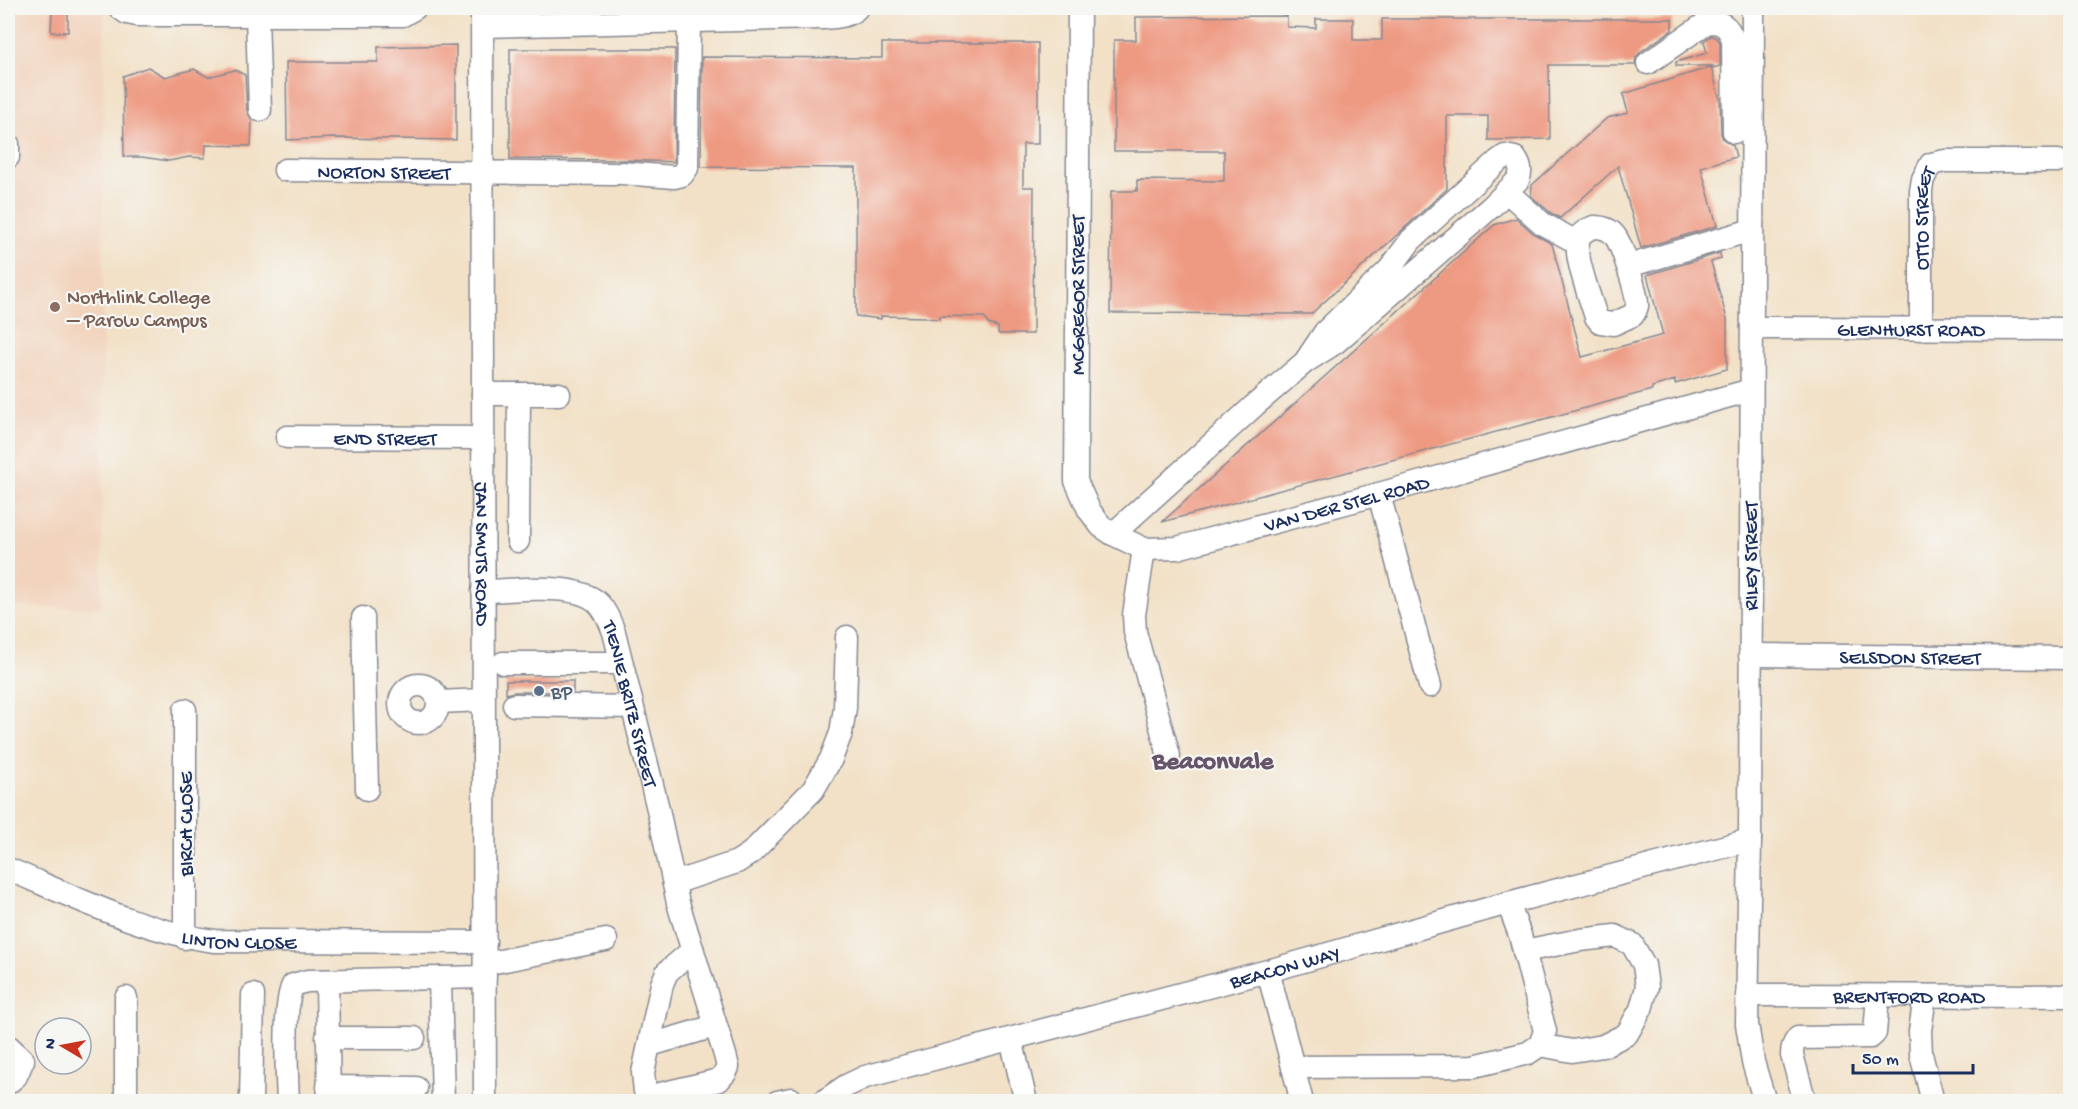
<svg xmlns="http://www.w3.org/2000/svg" width="2078" height="1109" viewBox="0 0 2078 1109" font-family="'Gochi Hand',sans-serif">
	<style>
		.built { fill: #f2d4be }
		.building { fill: #ee9981 }
		.lines { fill: none; stroke-linecap: round; stroke-linejoin: round }
		.minor-casing { stroke: #868892; stroke-width: 25 }
		.minor { stroke: #fff; stroke-width: 22 }
		.education-dot { fill: #8d6e63; stroke: #f6f6f2; stroke-width: 2 }
		.service-dot { fill: #5c6f8a; stroke: #f6f6f2; stroke-width: 2 }
		.labels { text-anchor: middle; stroke-width: 4.5; stroke-linejoin: round; paint-order: stroke }
		.street-label { font-size: 20px; fill: #1b2f5e; stroke: #f6f6f2 }
		.education-label { font-size: 20px; fill: #785e54; stroke: #f6f6f2; text-anchor: start }
		.service-label { font-size: 20px; fill: #4e5e75; stroke: #f6f6f2; text-anchor: start }
		.district-label { font-size: 26px; font-weight: bold; fill: #65546a; stroke: #f6f6f2 }
	</style>
	<rect width="100%" height="100%" fill="#f6f6f2"/>
	<filter id="ink" filterUnits="userSpaceOnUse"><feTurbulence type="fractalNoise" baseFrequency=".0167" numOctaves="2"/><feDisplacementMap in="SourceGraphic" scale="12" xChannelSelector="R" yChannelSelector="G"/><feConvolveMatrix kernelMatrix="1 2 1 2 8 2 1 2 1" color-interpolation-filters="sRGB"/></filter>
	<filter id="wash" filterUnits="userSpaceOnUse"><feTurbulence type="fractalNoise" baseFrequency=".008" numOctaves="4" result="noise"/><feDisplacementMap in="SourceGraphic" scale="24" xChannelSelector="R" yChannelSelector="G"/><feGaussianBlur stdDeviation="1.35" result="paint"/><feColorMatrix in="noise" values="0 0 0 0 0 0 0 0 0 0 0 0 0 0 0 0 0 1.4 0 .05"/><feComposite in="paint" operator="in"/></filter>
	<g filter="url(#wash)">
		<rect width="100%" height="100%" fill="#f2e1c7"/>
		<!-- built -->
		<path class="built" d="M8 8H104L102 608 8 607Z"/>
		<g id="blocks">
			<!-- building -->
			<path class="building" d="M52 8H68V32H51Z
				M1287 16V27L1316 28V19H1353V40H1382V19H1672V30L1640 52 1636 58 1635 65H1549L1550 139 1488 140V116H1447V189L1311 314 1110 313 1111 191H1137V180L1224 181V151H1114V40H1136V17Z
				M1711 36 1716 37 1720 42V66L1713 68V66H1676V62L1707 53 1704 41Z
				M882 43H1038V144H1023V187H1034L1033 334H1000L998 333V327L988 324 984 317 939 316V319L926 318 925 317 881 316V319L856 316V168L701 167 702 57 882 58Z
				M456 45V140L334 138 287 140 286 62H378V47Z
				M510 49H675L674 162 623 160 510 159Z
				M148 67 165 77 194 69 208 77 235 70 245 75 247 110 252 120 251 146 206 145 205 158 189 157 169 161 142 157H124L123 76Z
				M1711 67 1720 99 1721 133 1723 139 1733 145 1736 157 1701 167 1717 226 1641 248 1618 166 1560 218 1551 213 1531 196 1532 185 1607 118 1628 113 1623 94Z
				M1516 218 1534 234 1552 244 1582 357 1663 335 1647 275 1720 253 1721 259 1711 262 1727 319V369L1675 384V380L1652 387V390L1162 522 1494 225Z
				M506 681H573V692H514L506 694Z"/>
		</g>
	</g>
	<g filter="url(#ink)">
		<use href="#blocks" fill-opacity="0" stroke="#868892" stroke-width="1.5"/>
		<g class="lines">
			<!-- minor casing -->
			<g class="minor-casing">
				<g id="minor">
					<path d="M120 8 127 13 137 15H403L415 8"/>
					<path id="s1" d="M482 8 485 1102"/>
					<path id="s2" d="M1079 8 1076 481 1089 510 1101 526 1113 534 1144 549 1177 548 1379 494 1751 390"/>
					<path d="M1753 8 1750 840 1747 1024 1753 1062 1765 1102"/>
					<path d="M257 15 260 110"/>
					<path d="M483 26 822 18C834 17 849 17 857 8"/>
					<path d="M1648 63 1706 23C1720 20 1729 26 1733 40L1734 132"/>
					<path d="M8 144V157"/>
					<path id="s3" d="M285 170 614 174"/>
					<path d="M622 173 674 177 682 175 687 168 689 21"/>
					<path d="M1507 192 1543 224 1578 243"/>
					<path d="M1594 227C1603 227 1610 229 1615 236 1622 245 1638 295 1637 306 1636 310 1636 311 1633 315L1613 324 1600 322 1596 317C1591 300 1572 252 1579 237 1583 231 1588 229 1594 227Z"/>
					<path d="M1628 266 1752 230"/>
					<path id="s4" d="M1752 328 2070 329"/>
					<path id="s5" d="M1921 329V191L1923 179 1931 164 1945 161H2058"/>
					<path d="M483 394H519L518 541"/>
					<path d="M519 394H559"/>
					<path id="s6" d="M287 437 483 438"/>
					<path d="M1379 494 1430 686"/>
					<path d="M1113 534 1255 405 1305 362 1335 343 1491 207 1518 180C1522 172 1521 166 1515 158L1505 156 1498 161 1411 240 1389 270 1325 332 1305 362"/>
					<path d="M1144 549 1134 615 1135 632 1169 756"/>
					<path id="s7" d="M483 591C513 591 576 581 598 603 606 611 610 622 614 632L658 809 678 903 725 1055 728 1067 726 1072 719 1080 652 1096 645 1091 643 1073 662 984 667 972 693 950"/>
					<path d="M363 618 367 789"/>
					<path id="s8" d="M1750 655 2070 658"/>
					<path d="M503 663H621"/>
					<circle cx="419" cy="704" r="19"/>
					<path d="M439 702 483 700"/>
					<path d="M514 705 632 707"/>
					<path id="s9" d="M8 869C72 896 146 933 215 941L485 942"/>
					<path d="M674 883 737 862 751 853 813 790 831 759 841 733 845 708 847 637"/>
					<path d="M185 938V710"/>
					<path d="M1524 951 1580 940 1615 936 1632 944 1644 965 1647 987 1641 1009 1627 1034 1603 1046 1572 1051 1540 1045"/>
					<path d="M485 964 606 940"/>
					<path d="M1268 971 1302 1102"/>
					<path d="M440 978 443 1102"/>
					<path d="M327 981 329 1102"/>
					<path id="s10" d="M1747 995 2070 996"/>
					<path d="M1925 996 1920 1031 1921 1054 1933 1102"/>
					<path d="M327 1038H414"/>
					<path d="M1011 1039 1026 1102"/>
					<path d="M650 1045 715 1026"/>
					<path d="M8 1046 23 1060 16 1076 8 1083"/>
					<path d="M1293 1067 1474 1066 1528 1053 1540 1045 1545 1031 1520 935 1508 903"/>
					<path d="M328 1087 416 1088"/>
					<path d="M126 1102V998"/>
					<path d="M251 1102 253 995"/>
					<path d="M288 1102C287 1078 283 1003 293 985L307 981 485 977"/>
					<path d="M777 1102 791 1099 793 1102"/>
					<path id="s11" d="M823 1102 846 1086 865 1077 1268 971 1508 903 1750 840"/>
					<path d="M1805 1102 1792 1055C1792 1048 1793 1044 1798 1038L1871 1037 1875 1033 1878 996"/>
				</g>
			</g>
			<!-- minor -->
			<use href="#minor" class="minor"/>
		</g>
	</g>
	<!-- markers -->
	<circle class="education-dot" cx="55" cy="307" r="6"/>
	<circle class="service-dot" cx="539" cy="691" r="6"/>
	<g class="labels">
		<!-- street labels -->
		<g class="street-label">
			<text dy="7" stroke="none"><textPath href="#s3" startOffset="99">NORTON STREET</textPath></text>
			<text dy="7" stroke="none"><textPath href="#s5" startOffset="111">OTTO STREET</textPath></text>
			<text transform="translate(1077 295) rotate(-90)" y="7">MCGREGOR STREET</text>
			<text dy="7" stroke="none"><textPath href="#s4" startOffset="159">GLENHURST ROAD</textPath></text>
			<text dy="7" stroke="none"><textPath href="#s6" startOffset="98">END STREET</textPath></text>
			<text dy="7" stroke="none"><textPath href="#s2" startOffset="782">VAN DER STEL ROAD</textPath></text>
			<text dy="7" stroke="none"><textPath href="#s1" startOffset="546">JAN SMUTS ROAD</textPath></text>
			<text transform="translate(1750 556) rotate(-90)" y="7">RILEY STREET</text>
			<text dy="7" stroke="none"><textPath href="#s8" startOffset="160">SELSDON STREET</textPath></text>
			<text dy="7" stroke="none"><textPath href="#s7" startOffset="225">TIENIE BRITZ STREET</textPath></text>
			<text transform="translate(185 824) rotate(-90)" y="7">BIRCH CLOSE</text>
			<text dy="7" stroke="none"><textPath href="#s9" startOffset="244">LINTON CLOSE</textPath></text>
			<text dy="7" stroke="none"><textPath href="#s11" startOffset="483">BEACON WAY</textPath></text>
			<text dy="7" stroke="none"><textPath href="#s10" startOffset="162">BRENTFORD ROAD</textPath></text>
		</g>
		<!-- education labels -->
		<g class="education-label">
			<text x="67" y="303">Northlink College<tspan x="67" dy="23">– Parow Campus</tspan></text>
		</g>
		<!-- service labels -->
		<g class="service-label">
			<text x="551" y="698">BP</text>
		</g>
		<!-- district labels -->
		<g class="district-label">
			<text x="1213" y="768">Beaconvale</text>
		</g>
	</g>
	<!-- margin -->
	<rect width="2078" height="1109" fill="none" stroke="#f6f6f2" stroke-width="30"/>
	<!-- north arrow -->
	<g transform="translate(63 1046) rotate(280)"><circle r="28" fill="#f6f6f2" stroke="#9ea6b7" stroke-width="1.5"/>
	<path d="M0-4.5L10 22L0 15L-10 22Z" fill="#c8321e"/>
	<text y="-9" font-size="16" font-weight="bold" text-anchor="middle" fill="#1b2f5e">N</text>
	</g>
	<!-- scale -->
	<path d="M1853 1064v9h120v-9" fill="none" stroke="#1b2f5e" stroke-width="3"/>
	<text x="1862" y="1064" font-size="18" fill="#1b2f5e" stroke="#f6f6f2" stroke-width="4.5" paint-order="stroke">50 m</text>
</svg>
